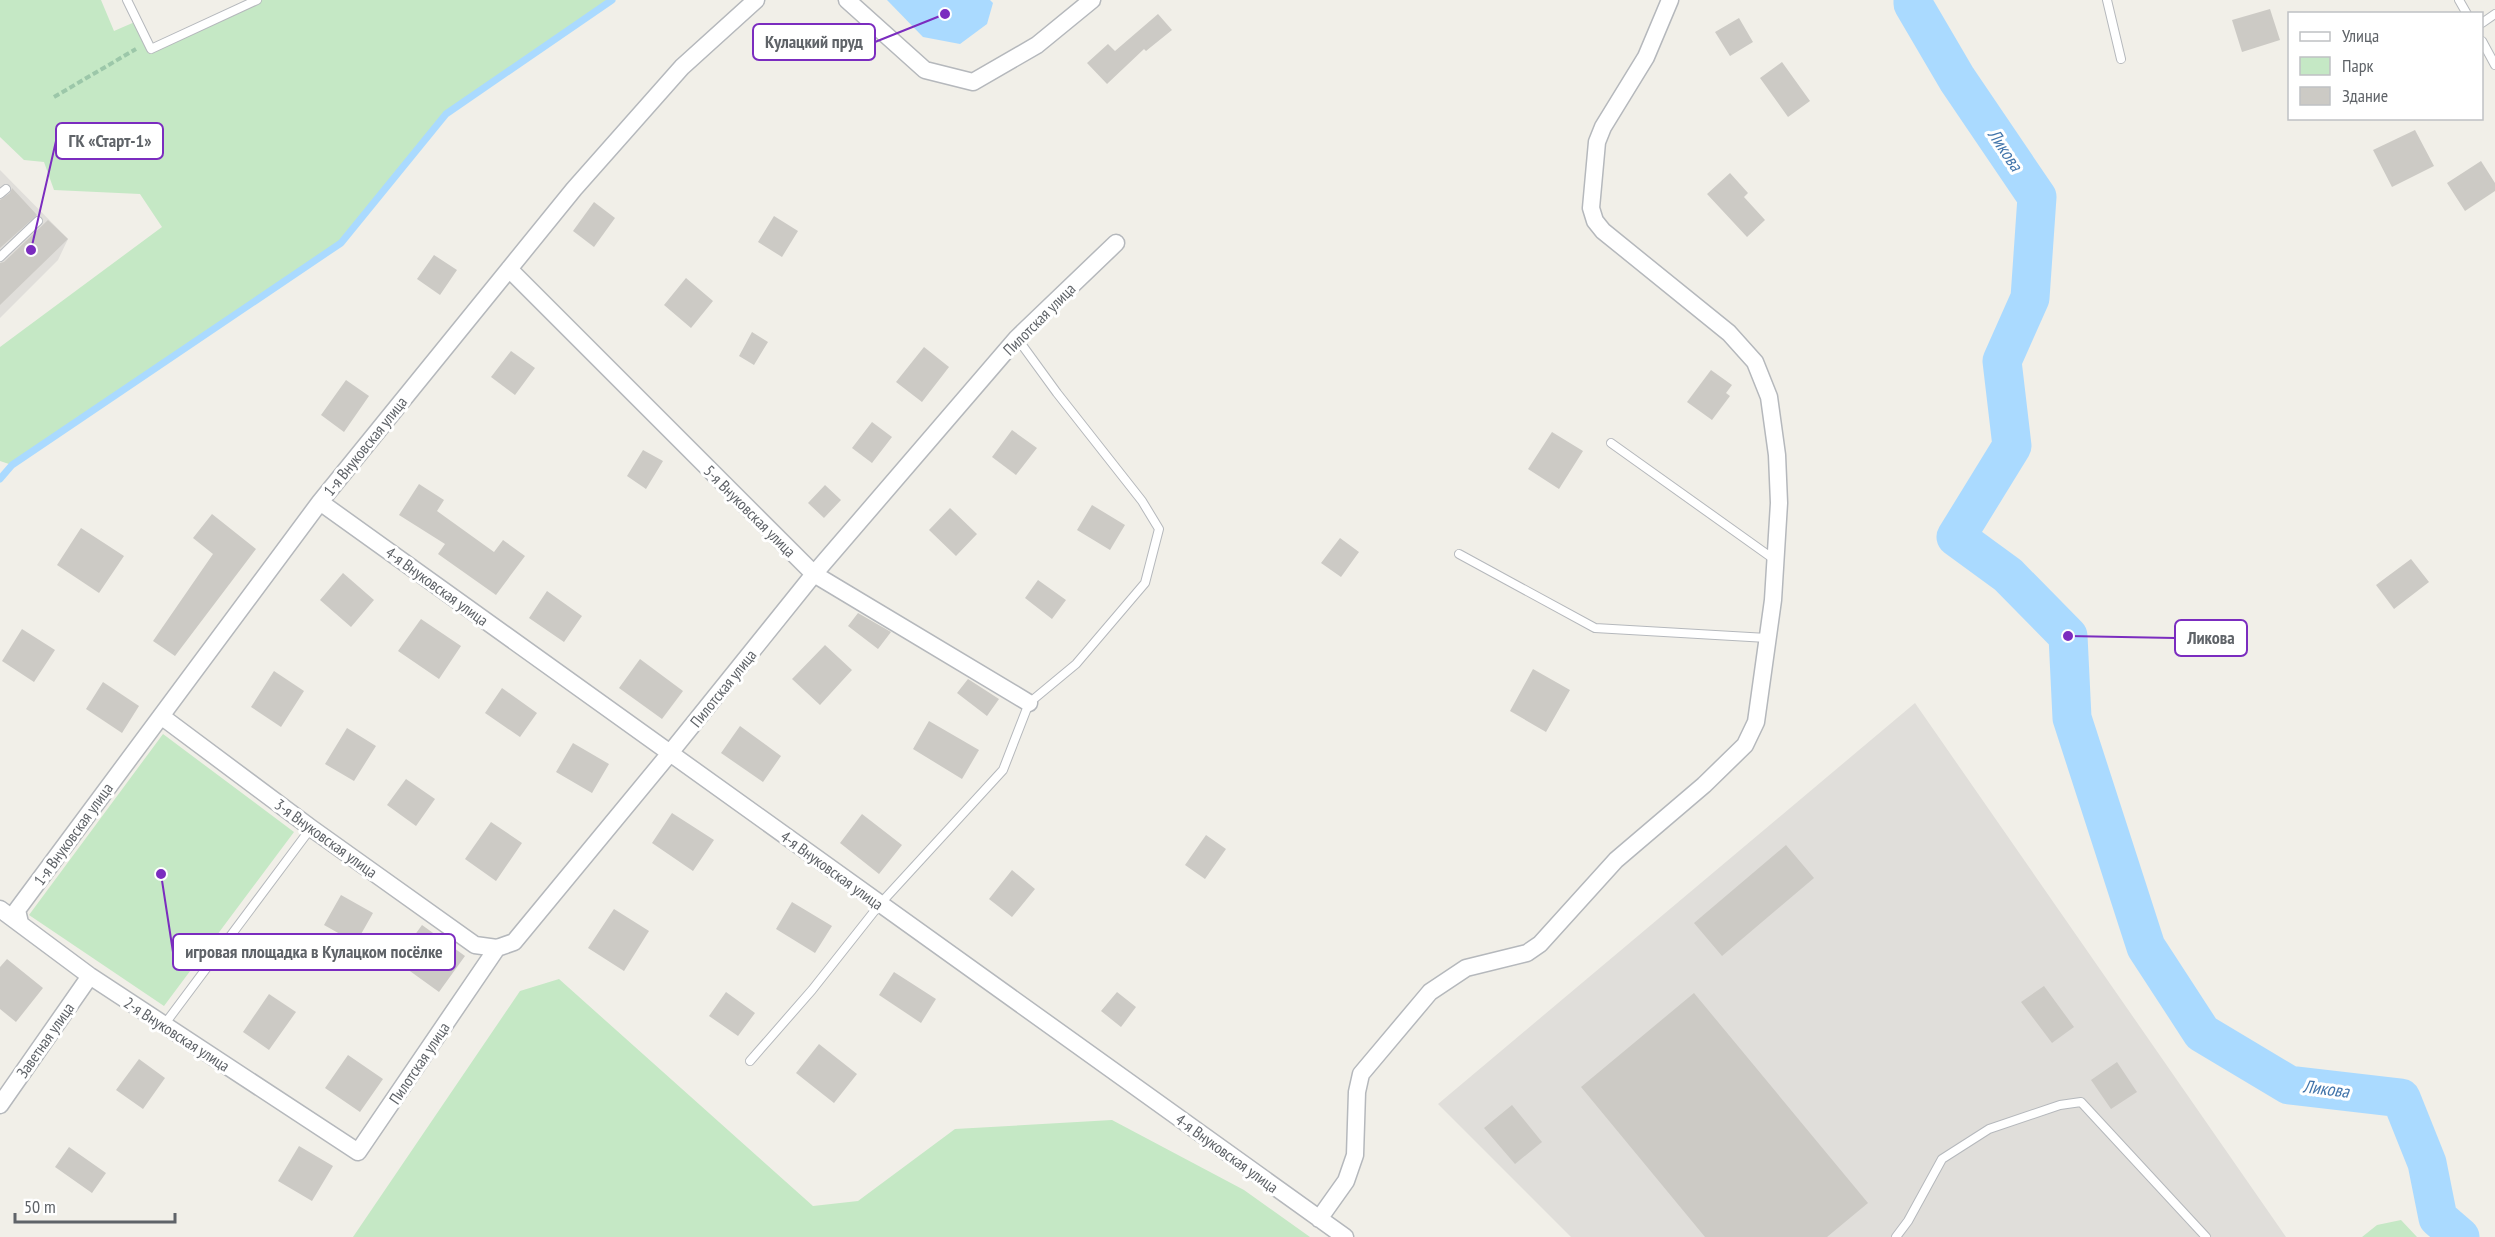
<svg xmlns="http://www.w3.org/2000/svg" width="2495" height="1237" viewBox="0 0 2495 1237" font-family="'PT Sans Narrow',sans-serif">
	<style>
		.industrial { fill: #e0deda }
		.green { fill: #c5e8c5 }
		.water { fill: #aadaff }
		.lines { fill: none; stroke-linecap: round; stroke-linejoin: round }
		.stream { stroke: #aadaff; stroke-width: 7 }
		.river { stroke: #aadaff; stroke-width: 39 }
		.building { fill: #cccac5 }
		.lane-casing { stroke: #b5b8bc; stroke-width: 10 }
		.street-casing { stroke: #b5b8bc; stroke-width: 19 }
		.path { stroke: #9cc7a9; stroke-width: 4; stroke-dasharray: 6 3; stroke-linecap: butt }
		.lane { stroke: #fff; stroke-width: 8 }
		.street { stroke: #fff; stroke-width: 16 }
		.labels { text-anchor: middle; stroke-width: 6; stroke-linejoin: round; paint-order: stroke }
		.street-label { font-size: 16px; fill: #5f6368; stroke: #fff }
		.water-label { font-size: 18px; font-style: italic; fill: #4174aa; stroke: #fff }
		.leader { fill: none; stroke: #7b2cbf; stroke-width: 2 }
		.callout-dot { fill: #7b2cbf; stroke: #fff; stroke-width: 2 }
		.callout { fill: #fff; stroke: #7b2cbf; stroke-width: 2 }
		.callout-label { font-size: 18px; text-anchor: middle; font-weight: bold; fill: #5f6368 }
	</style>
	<rect width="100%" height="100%" fill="#f1efe8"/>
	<!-- industrial -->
	<path class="industrial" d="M0 170 68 239 58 260 0 318Z
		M1915 703 2286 1237H1571L1438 1104Z"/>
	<!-- green -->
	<path class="green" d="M0 0H101L114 31 137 21 151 49 257 0H611L446 114 341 243 12 465 0 461V347L162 227 140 194 54 190 44 162 24 160 0 137Z
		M163 734 294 832 164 1006 29 915Z
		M559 979 813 1206 858 1201 955 1129 1112 1120 1244 1190 1310 1237H353L520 991Z
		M2401 1220 2417 1237H2362L2377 1225Z"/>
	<!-- water -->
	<path class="water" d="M887 0H990L993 3 987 24 960 44 923 37Z"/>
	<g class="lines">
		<!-- stream -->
		<path class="stream" d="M0 479 12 465 341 243 446 114 612 0"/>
		<!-- river -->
		<path class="river" d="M1913 0V4L1957 79 2037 197 2030 298 2002 361 2012 446 1956 537 2008 575 2068 636 2072 718 2146 947 2202 1033 2289 1085 2401 1098 2427 1163 2438 1218 2460 1237"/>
	</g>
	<!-- building -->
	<path class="building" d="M2270 9 2280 40 2242 52 2232 20Z
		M1158 14 1172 30 1146 51 1144 49 1107 84 1087 63 1108 44 1115 51Z
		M1739 18 1753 42 1730 56 1715 32Z
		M1782 62 1810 101 1788 117 1760 78Z
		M2415 130 2434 166 2392 187 2373 150Z
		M2481 161 2495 183V191L2465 211 2447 183Z
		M1730 173 1748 193 1744 197 1765 220 1747 237 1707 194Z
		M12 188 37 215 0 248V200L10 193Z
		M594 202 615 218 594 247 573 231Z
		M774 216 798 231 782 257 758 242Z
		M48 220 68 239 0 305V263L4 262Z
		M434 255 457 270 440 295 417 279Z
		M686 278 713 301 691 328 664 305Z
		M752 332 768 342 754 365 739 356Z
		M924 347 949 367 922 402 896 382Z
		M511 351 535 368 515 395 491 377Z
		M1711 370 1732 385 1726 393 1730 396 1712 420 1687 402Z
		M346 380 369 396 344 432 321 415Z
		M872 422 892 437 872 463 852 448Z
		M1012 430 1037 448 1016 475 992 457Z
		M1552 432 1583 451 1559 489 1528 469Z
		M643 450 663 461 646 489 627 476Z
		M419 484 444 500 437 511 494 552 503 540 525 556 496 595 438 554 445 544 399 515Z
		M825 485 841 500 824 518 808 503Z
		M1092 505 1125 525 1110 550 1077 530Z
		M950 508 977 534 956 556 929 530Z
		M212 514 256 549 175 656 153 641 213 554 193 538Z
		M81 528 124 556 99 593 57 565Z
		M1340 538 1359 552 1341 577 1321 563Z
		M2411 559 2429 582 2394 609 2376 585Z
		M343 573 374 600 351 627 320 600Z
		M1038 580 1066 600 1052 619 1025 598Z
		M547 591 582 616 564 642 529 618Z
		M858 613 891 632 878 649 848 626Z
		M421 619 461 646 439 679 398 651Z
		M22 629 55 650 34 682 2 661Z
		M825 645 852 670 820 705 792 679Z
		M640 659 683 691 662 719 619 688Z
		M1533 669 1570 690 1546 732 1510 711Z
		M274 671 304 691 281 727 251 707Z
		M968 679 999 699 987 716 957 693Z
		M103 682 139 706 122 733 86 709Z
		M502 688 537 713 520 737 485 713Z
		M929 721 979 750 962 779 913 749Z
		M740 726 781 756 763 782 721 753Z
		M347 728 376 746 354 781 325 764Z
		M573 743 609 764 592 793 556 772Z
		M406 779 435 799 416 826 387 805Z
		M672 813 714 840 693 871 652 843Z
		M862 814 902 845 879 874 840 843Z
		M491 822 522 843 496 881 465 859Z
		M1206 835 1226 849 1205 879 1185 865Z
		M1786 845 1814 878 1722 956 1694 923Z
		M1012 870 1035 889 1012 917 989 899Z
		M341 895 373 913 356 943 324 925Z
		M792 902 832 926 815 953 776 929Z
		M614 909 649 931 624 971 588 948Z
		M422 925 465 956 439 992 396 961Z
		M7 959 43 988 16 1022 0 1009V967Z
		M894 972 936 999 921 1023 879 995Z
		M2044 986 2074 1027 2052 1043 2021 1002Z
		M726 992 755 1013 738 1036 709 1016Z
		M1117 992 1136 1007 1121 1027 1101 1011Z
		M1694 993 1868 1203 1827 1237H1705L1581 1087Z
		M269 994 296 1012 269 1050 243 1032Z
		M819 1044 857 1074 834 1103 796 1073Z
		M348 1055 383 1079 360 1112 325 1088Z
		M139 1059 165 1078 143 1109 116 1090Z
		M2117 1062 2137 1092 2111 1109 2091 1080Z
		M1512 1105 1542 1142 1515 1164 1484 1128Z
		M299 1146 333 1166 312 1201 278 1181Z
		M69 1147 106 1173 92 1193 55 1167Z"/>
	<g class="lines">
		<!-- lane casing -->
		<g class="lane-casing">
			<path id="lane" d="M127 0 151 49 257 0
				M2107 0 2121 59
				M2459 0 2467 14
				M2482 23 2495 14
				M2482 41 2495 65
				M0 194 6 189
				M0 257 38 221
				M1611 443 1775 560
				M1459 554 1595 628 1767 638
				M164 1025 311 828
				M750 1061 812 990 880 904 1003 770 1029 703 1076 664 1145 583 1159 529 1142 501 1057 393 1017 338
				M1896 1237 1908 1221 1942 1159 1989 1129 2060 1105 2081 1102 2206 1237"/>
		</g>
		<!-- street casing -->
		<g class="street-casing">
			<path id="street" d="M847 0 925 70 973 82 1037 45 1092 0
				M509 269 814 574 1029 703
				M320 502 1345 1237
				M161 716 311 828 475 945 497 948
				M0 909 90 976 358 1152 497 948 514 942 670 753 814 574 1017 338 1116 243
				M20 923 17 910 320 502 574 189 682 67 756 0
				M0 1105 90 976
				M1319 1219 1346 1181 1355 1155 1357 1092 1361 1074 1430 992 1466 968 1527 953 1540 944 1616 860 1704 785 1745 745 1756 722 1773 600 1779 503 1777 455 1769 397 1755 362 1729 333 1603 231 1595 221 1591 208 1597 142 1603 127 1646 57 1670 0"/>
		</g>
		<!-- path -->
		<path class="path" d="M54 97 136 49"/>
		<!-- lane -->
		<use href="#lane" class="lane"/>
		<!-- street -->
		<use href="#street" class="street"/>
	</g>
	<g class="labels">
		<!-- street labels -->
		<g class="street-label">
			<text transform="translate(1039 319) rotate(-45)" y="6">Пилотская улица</text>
			<text transform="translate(365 446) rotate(-51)" y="6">1-я Внуковская улица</text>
			<text transform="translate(750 511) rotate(45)" y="6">5-я Внуковская улица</text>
			<text transform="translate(437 586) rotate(36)" y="6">4-я Внуковская улица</text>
			<text transform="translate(723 688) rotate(-51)" y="6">Пилотская улица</text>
			<text transform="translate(73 834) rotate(-54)" y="6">1-я Внуковская улица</text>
			<text transform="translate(326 838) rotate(36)" y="6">3-я Внуковская улица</text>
			<text transform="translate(832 870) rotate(36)" y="6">4-я Внуковская улица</text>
			<text transform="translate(177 1034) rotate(33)" y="6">2-я Внуковская улица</text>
			<text transform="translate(45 1040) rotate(-55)" y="6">Заветная улица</text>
			<text transform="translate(419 1063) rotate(-56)" y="6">Пилотская улица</text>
			<text transform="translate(1227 1153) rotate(36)" y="6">4-я Внуковская улица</text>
		</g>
		<!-- water labels -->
		<g class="water-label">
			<text transform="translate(2005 150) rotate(56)" y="6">Ликова</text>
			<text transform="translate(2326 1089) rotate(7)" y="6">Ликова</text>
		</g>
	</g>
	<!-- callouts -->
	<path class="leader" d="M945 14L875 42M31 250L56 141M2068 636L2175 638M161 874L173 952"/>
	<g class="callout-dot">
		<circle cx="945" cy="14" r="6"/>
		<circle cx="31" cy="250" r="6"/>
		<circle cx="2068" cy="636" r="6"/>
		<circle cx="161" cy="874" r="6"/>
	</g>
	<g class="callout">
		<rect x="753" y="24" width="122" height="36" rx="6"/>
		<rect x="56" y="123" width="107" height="36" rx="6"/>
		<rect x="2175" y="620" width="72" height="36" rx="6"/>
		<rect x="173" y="934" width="282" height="36" rx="6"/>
	</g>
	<g class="callout-label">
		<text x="814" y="48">Кулацкий пруд</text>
		<text x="110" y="147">ГК «Старт-1»</text>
		<text x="2211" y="644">Ликова</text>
		<text x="314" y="958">игровая площадка в Кулацком посёлке</text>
	</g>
	<!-- legend -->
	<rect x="2288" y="12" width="195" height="108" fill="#ffffff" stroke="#bfc1c3" stroke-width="1.5"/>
	<rect x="2300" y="32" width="30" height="9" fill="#ffffff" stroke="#bfc1c3" stroke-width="1.5"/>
	<text x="2342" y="42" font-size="18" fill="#5f6368">Улица</text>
	<rect x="2300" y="57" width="30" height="18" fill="#c5e8c5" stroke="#bfc1c3" stroke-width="1.5"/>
	<text x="2342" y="72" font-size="18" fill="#5f6368">Парк</text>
	<rect x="2300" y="87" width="30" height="18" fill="#cccac5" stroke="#bfc1c3" stroke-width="1.5"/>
	<text x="2342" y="102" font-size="18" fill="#5f6368">Здание</text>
	<!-- scale -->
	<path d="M15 1213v9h160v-9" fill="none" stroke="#5f6368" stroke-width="3"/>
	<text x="24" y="1213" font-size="18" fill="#5f6368" stroke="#ffffff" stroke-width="4.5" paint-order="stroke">50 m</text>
</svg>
